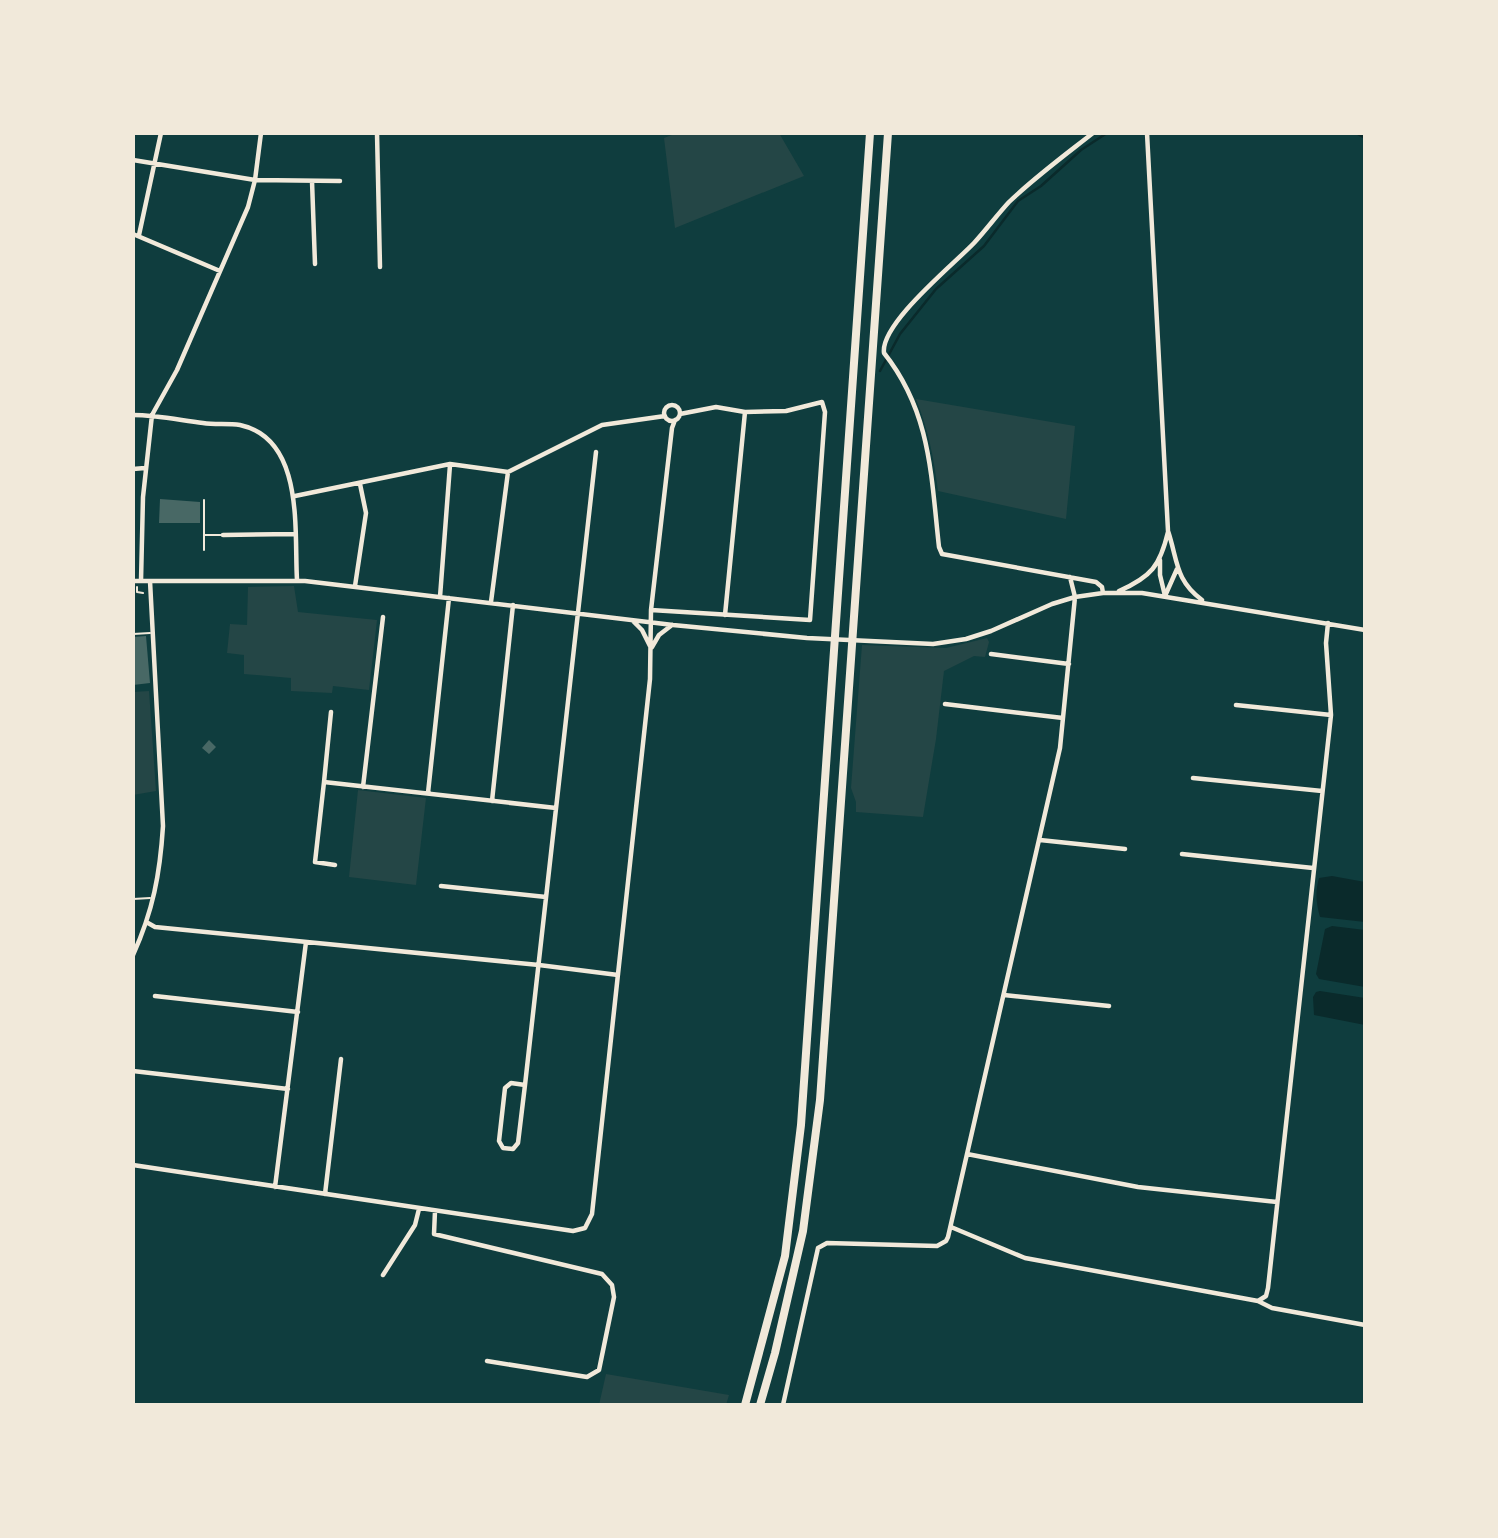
<svg xmlns="http://www.w3.org/2000/svg" width="1498" height="1538" viewBox="0 0 1498 1538" font-family="Barlow,sans-serif">
	<style>
		.green { fill: #244646 }
		.water { fill: #0a2a2b }
		.lines { fill: none; stroke-linecap: round; stroke-linejoin: round }
		.stream { stroke: #0a2a2b; stroke-width: 2.5 }
		.building { fill: #486865 }
		.path { stroke: #f1e9da; stroke-width: 2 }
		.service { stroke: #f1e9da; stroke-width: 2 }
		.minor { stroke: #f1e9da; stroke-width: 4.5 }
		.motorway { stroke: #f1e9da; stroke-width: 8 }
	</style>
	<rect width="100%" height="100%" fill="#0f3d3e"/>
	<!-- green -->
	<path class="green" d="M677 133H779L804 176 675 228 664 138Z
		M916 399 1075 426 1066 519 938 491C934 458 928 429 916 399Z
		M294 586 298 612 377 620 369 690 333 686 332 693 291 691V678L244 674V655L227 653 230 624 247 625 248 587Z
		M987 638 989 642 985 657 974 656 944 671 936 739 923 817 856 812V802L851 788 862 645 946 648Z
		M149 691 156 791 133 795V692Z
		M358 790 426 798 416 885 349 877Z
		M606 1374 729 1395 726 1405H599Z"/>
	<!-- water -->
	<path class="water" d="M1332 876 1365 882V922L1320 917C1316 903 1315 892 1319 878Z
		M1332 926 1365 930V987L1319 979 1316 974 1325 929Z
		M1320 991 1365 998V1025L1314 1015 1313 997 1316 992Z"/>
	<g class="lines">
		<!-- stream -->
		<path class="stream" d="M1356 133 1365 138
			M880 371 900 334 936 289 984 246 1018 201 1041 186 1081 150 1107 133"/>
	</g>
	<!-- building -->
	<path class="building" d="M160 499 200 502V523H159Z
		M146 636 150 683 133 685V637Z
		M209 740 216 747 209 754 202 748Z"/>
	<g class="lines">
		<!-- path -->
		<path class="path" d="M137 587V592L143 593"/>
		<!-- service -->
		<path class="service" d="M204 500V550
			M204 535H222
			M133 634 150 633
			M133 899 150 898"/>
		<!-- minor -->
		<path class="minor" d="M377 133 380 267
			M1093 133C1065 155 1035 177 1009 202 997 215 986 230 974 243 953 265 880 324 884 353 931 412 931 476 939 547L942 554 1096 582 1102 587 1103 593
			M1147 133 1168 531C1178 561 1175 580 1202 600
			M133 160 255 180 340 181
			M312 181 315 264
			M133 234 220 271
			M139 235 161 133
			M664 413a8 8 0 1 1 16 0a8 8 0 1 1-16 0Z
			M133 415C157 415 179 420 203 423 215 425 228 423 240 425 305 439 294 532 297 580
			M133 469 145 468
			M295 496 450 464 508 472 602 425 665 416
			M223 535 296 534
			M1160 560V575L1165 596
			M133 581H305L673 625 807 638 933 644 966 639 991 631 1052 604 1075 597 1103 593H1142L1365 630
			M141 581 143 497 152 415 177 370 248 207 255 180 261 133
			M355 586 366 513 360 484
			M1119 591C1151 577 1160 566 1168 532
			M1165 596 1177 569
			M440 597 450 465
			M491 602 508 472
			M651 610 810 620 825 412 822 402 786 411 745 412 716 407 680 414
			M725 615 745 412
			M633 621 642 630 651 648
			M652 647 659 635 672 625
			M991 654 1069 664
			M945 704 1063 718
			M1236 705 1331 715
			M1193 778 1322 791
			M324 782 331 712
			M363 787 383 617
			M428 793 449 598
			M492 801 513 605
			M1040 840 1125 849
			M1182 854 1313 868
			M335 865 315 862 324 782 556 808
			M441 886 546 897
			M148 923 155 927 539 965 618 975
			M133 955C153 911 160 874 163 826L150 581
			M1004 995 1109 1006
			M155 996 298 1012
			M133 1071 288 1089
			M525 1085 518 1143 513 1149 503 1148 499 1141 505 1088 511 1083 525 1085 596 452
			M967 1154 1138 1187 1277 1202
			M133 1165 573 1231 585 1228 592 1214 650 679 651 610 672 428 675 420
			M275 1187 306 942
			M325 1194 341 1059
			M435 1211 434 1234 602 1274 612 1285 614 1297 599 1370 587 1377 487 1361
			M951 1227 1025 1258 1258 1301 1272 1308 1365 1325
			M383 1275 415 1225 419 1209
			M1258 1301 1266 1296 1268 1288 1331 715 1326 643 1328 623
			M783 1405 818 1248 827 1243 937 1246 946 1241 948 1237 1060 748 1075 597 1070 577"/>
		<!-- motorway -->
		<path class="motorway" d="M745 1405 785 1256 801 1125 870 133
			M760 1405 775 1353 803 1231 820 1100 888 133"/>
	</g>
	<!-- border -->
	<rect width="1498" height="1538" fill="none" stroke="#f1e9da" stroke-width="270"/>
</svg>
